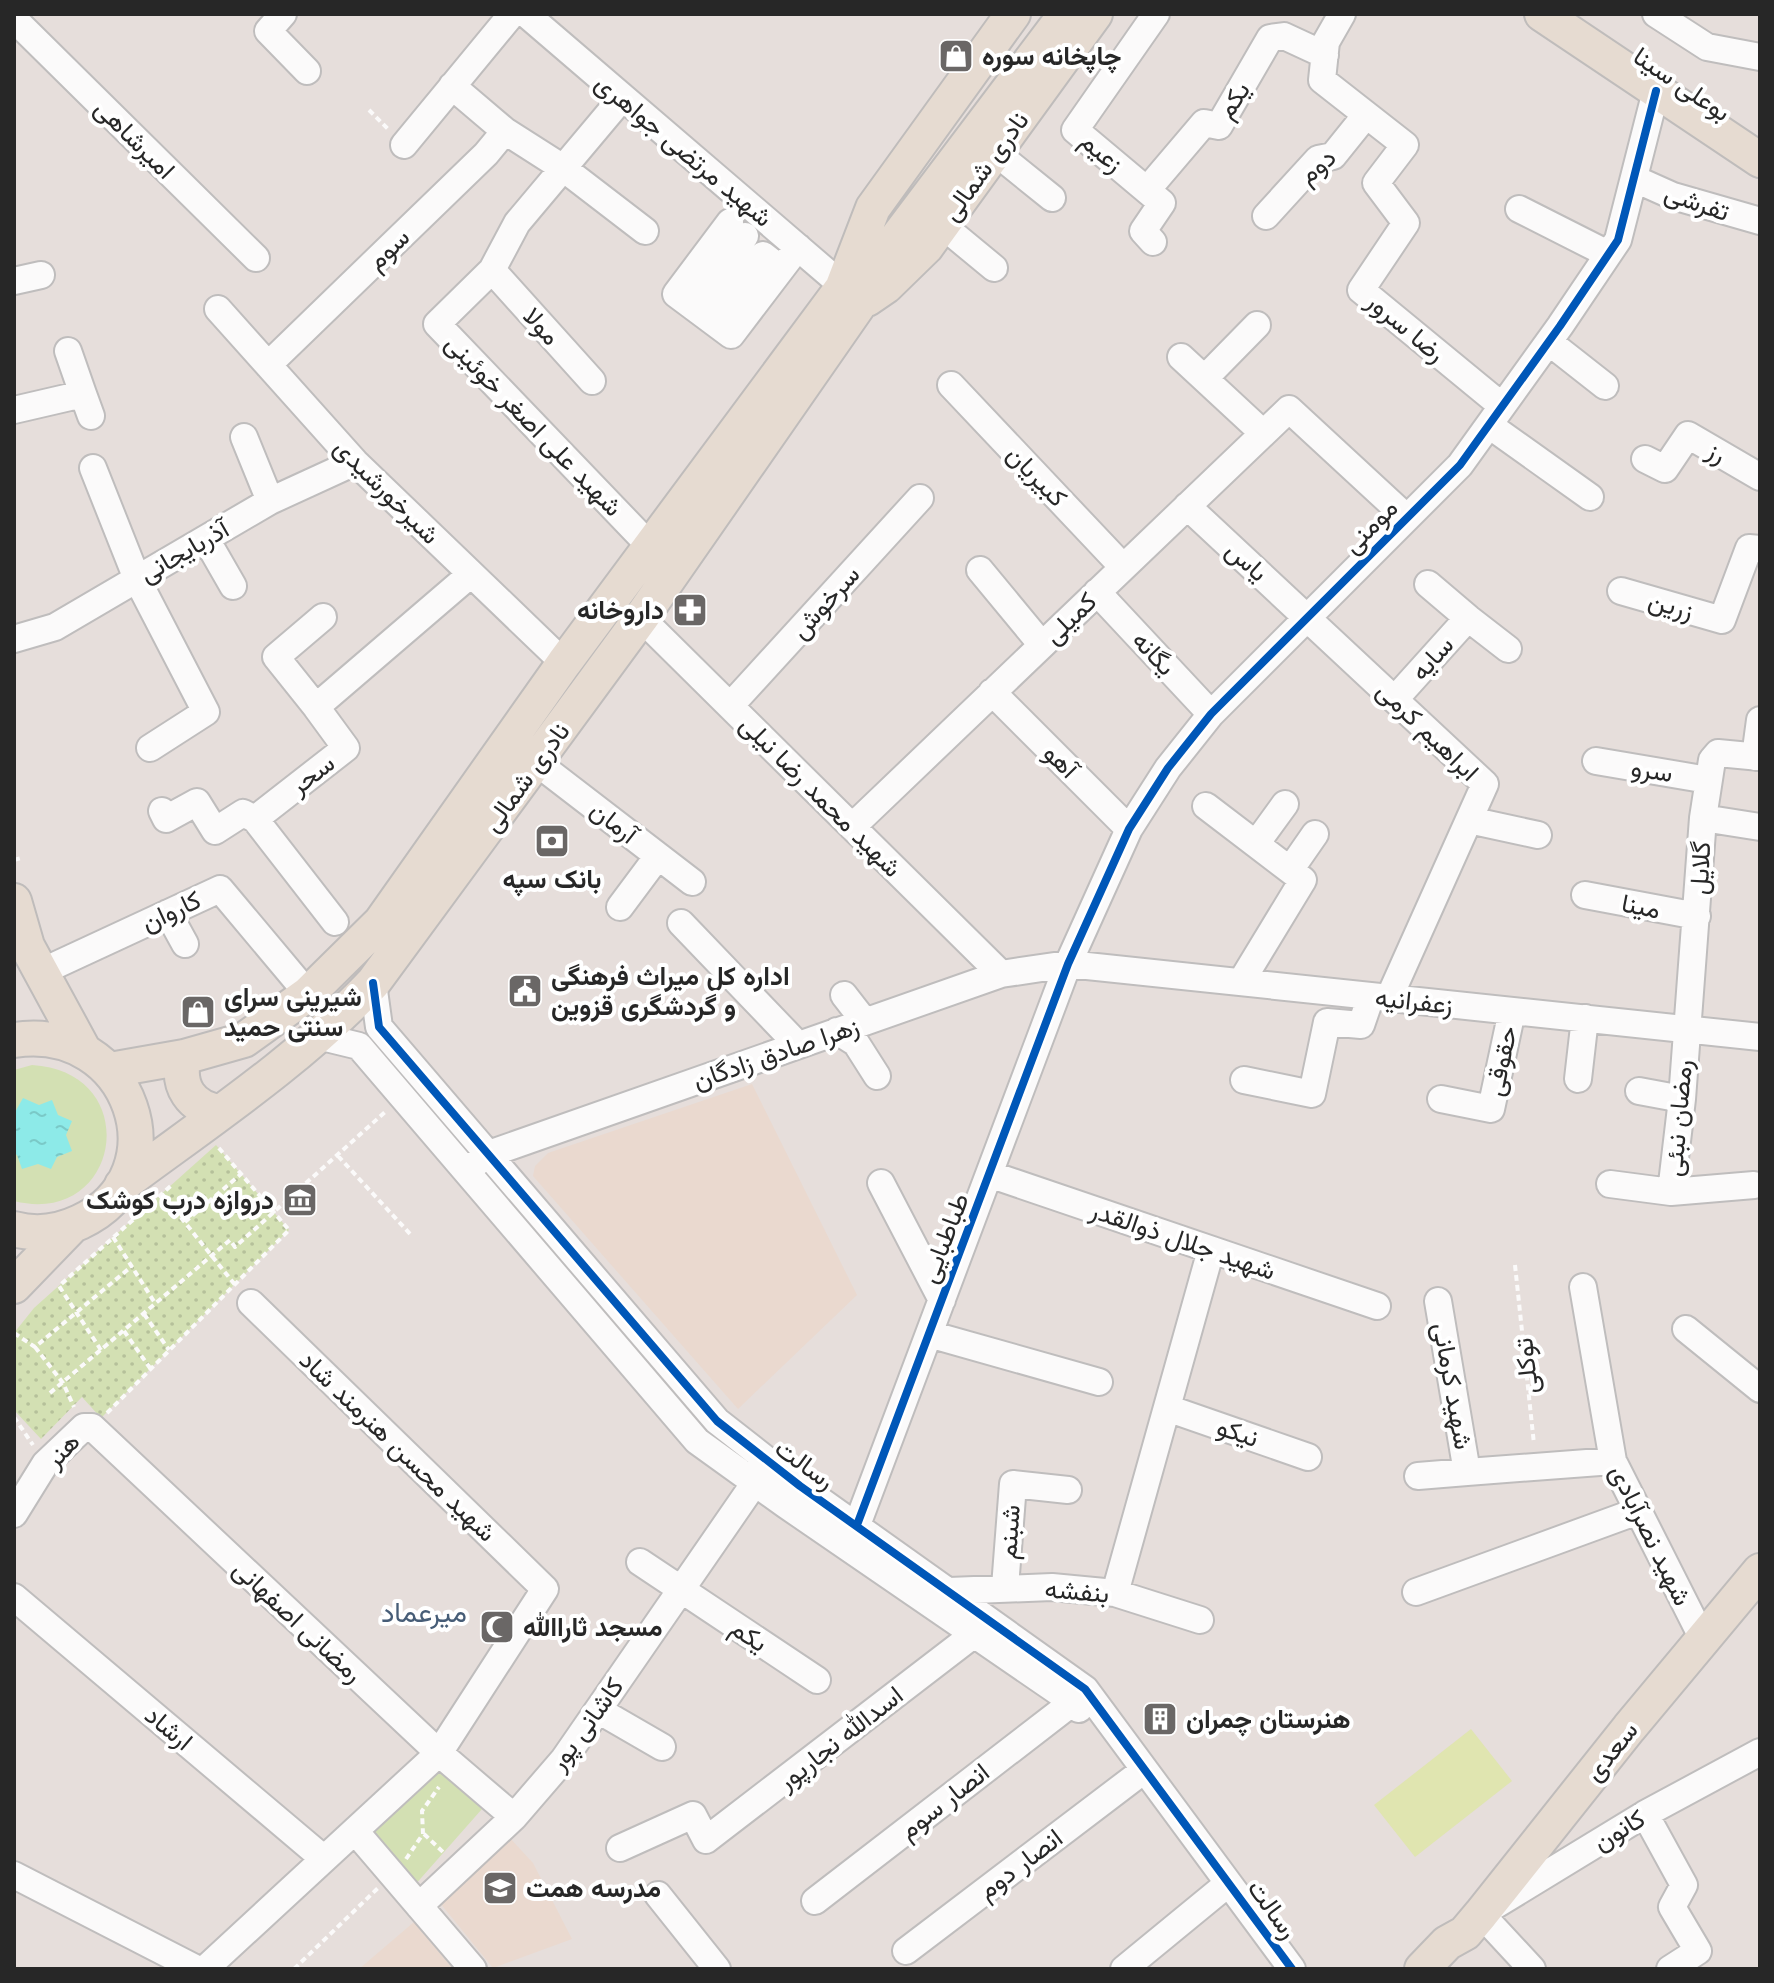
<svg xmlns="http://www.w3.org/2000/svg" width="1774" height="1983" viewBox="0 0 1774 1983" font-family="Quicksand,Vazirmatn,sans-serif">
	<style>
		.education { fill: #ead9cf }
		.grass { fill: #d3e0b3 }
		.park { fill: url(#park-dots) }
		.pitch { fill: #e0e5b0 }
		.water { fill: url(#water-ripples) }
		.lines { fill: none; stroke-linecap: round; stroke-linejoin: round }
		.minor-casing { stroke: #bfbdbd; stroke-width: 30 }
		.major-casing { stroke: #bfbcbb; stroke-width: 38 }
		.path { stroke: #fbfafa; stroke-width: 4; stroke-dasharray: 6 4; stroke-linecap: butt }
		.minor { stroke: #fbfafa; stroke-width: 26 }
		.major { stroke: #e6dbd1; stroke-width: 34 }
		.cycleway-casing { stroke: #fff; stroke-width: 13 }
		.cycleway { stroke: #0057b8; stroke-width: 8 }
		.labels { text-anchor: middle; stroke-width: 8; stroke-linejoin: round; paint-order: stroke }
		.poi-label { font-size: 26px; font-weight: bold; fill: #272727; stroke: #fff; text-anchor: start }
		.street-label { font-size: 26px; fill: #272727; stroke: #fff }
		.neighbourhood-label { font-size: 28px; fill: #475d77; stroke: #fff }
	</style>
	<defs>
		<pattern id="park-dots" width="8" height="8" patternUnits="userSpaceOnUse" patternTransform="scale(2)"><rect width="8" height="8" fill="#d3e0b3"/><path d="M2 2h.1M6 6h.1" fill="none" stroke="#b5c09a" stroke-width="1.8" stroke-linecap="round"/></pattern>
		<pattern id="water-ripples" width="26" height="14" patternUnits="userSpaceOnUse" patternTransform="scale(2)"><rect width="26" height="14" fill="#8deae8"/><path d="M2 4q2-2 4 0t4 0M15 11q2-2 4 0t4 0" fill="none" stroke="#7ac9c7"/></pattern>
	</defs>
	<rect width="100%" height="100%" fill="#e6dedb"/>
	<!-- education -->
	<path class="education" d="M752 1084 857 1295 738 1409 533 1176 535 1166 548 1153Z
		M509 1837 533 1863 572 1939 493 1968 440 1903Z
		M414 1922 453 1969H359Z"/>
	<!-- grass -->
	<path class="grass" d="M32 1065C146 1072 121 1228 14 1201V1070Z
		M436 1766 482 1809 414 1886 366 1829Z"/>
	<!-- park -->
	<path class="park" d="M216 1145 289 1230 101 1418 82 1397 41 1439 14 1410V1333L34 1308Z"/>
	<!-- pitch -->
	<path class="pitch" d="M1471 1729 1512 1781 1415 1857 1374 1805Z"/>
	<!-- water -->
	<path class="water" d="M23 1098 39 1105 52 1100 58 1115 72 1121 66 1135 72 1151 57 1157 51 1169 38 1164 22 1169 17 1155 14 1153V1114Z"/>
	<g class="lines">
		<!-- minor casing -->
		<g class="minor-casing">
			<path id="minor" d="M283 14 268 31 307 71
				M526 14 843 286
				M1342 14 1326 42 1322 80 1405 145 1376 183 1406 223 1361 290 1502 406
				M1656 14 1707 47 1760 57
				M14 19 256 258
				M452 86 505 131 563 168 645 231
				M622 98 517 223 492 270 437 324 651 547
				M404 145 512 14
				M995 152 1052 198
				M1635 179 1673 196 1760 221
				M1147 190 1204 123 1219 126 1270 38 1284 36 1325 55
				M1519 209 1608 254
				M1266 216 1318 159 1333 156 1366 115
				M730 222 676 294 731 335 798 247
				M942 225 994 268
				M1153 242 1143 231 1162 203 1075 130 1156 14
				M492 270 592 381
				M14 281 41 275
				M694 307 745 236
				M218 309 355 462 564 663
				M714 322 763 255 781 269
				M1549 342 1605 386
				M68 351 83 394
				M1181 357 1263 433
				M268 365 486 154 505 131
				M1205 378 1257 325
				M951 385 1123 567
				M14 410 83 394 91 416
				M1489 425 1590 497
				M244 437 270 501
				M1645 459 1665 469 1688 435 1760 477
				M93 468 137 579 206 712 150 748
				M1187 506 1485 784 1389 998
				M206 539 233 586
				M980 570 1042 645
				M1428 584 1468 618
				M1621 591 1722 620 1749 548 1760 549
				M1097 592 1211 714
				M641 618 1001 974
				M14 639 55 627 270 501 355 462
				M992 692 1129 829
				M1395 699 1468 618 1508 649
				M730 706 920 498
				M316 707 276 657 323 617
				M1755 757 1760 720
				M1596 761 1708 780
				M536 762 692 882
				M1206 806 1303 880 1241 982
				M162 811 166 819 197 802 215 831 243 813 255 819
				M1703 818 1760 827
				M1469 820 1538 835
				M852 827 1289 409 1407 518
				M1256 844 1285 804
				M1290 870 1315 834
				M1585 895 1697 916
				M620 907 658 856
				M168 913 185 944
				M335 922 255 819 346 748 316 707 471 574
				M681 923 798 1045
				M41 972 220 889 308 994
				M373 983 379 1027 717 1421 800 1486 1085 1689 1292 1969
				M844 995 865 1022
				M837 1031 856 1043 877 1076
				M318 1036 359 1046 697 1441 786 1505 1073 1702 1079 1709
				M1578 1079 1585 1018
				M1244 1080 1312 1094 1327 1022 1361 1025 1371 996
				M1639 1091 1682 1099
				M1441 1099 1491 1109 1512 1011
				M474 1165 486 1155 1001 974 1068 964 1760 1037
				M989 1174 1377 1306
				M881 1183 942 1300
				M1610 1184 1671 1192 1682 1099 1703 818 1712 760 1718 753 1760 757
				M1671 1192 1754 1185
				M1583 1287 1613 1461 1703 1639
				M1438 1301 1467 1472 1613 1461
				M1686 1329 1760 1389
				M929 1334 1099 1382
				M1167 1408 1308 1457
				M1418 1476 1467 1472
				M14 1514 45 1464 84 1427H92L439 1753 514 1817
				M857 1525 1068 964 1129 829 1168 768 1211 714 1460 465 1560 326 1618 240 1656 91
				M640 1562 817 1680
				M1005 1587 1013 1484 1068 1490
				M949 1591 1052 1587 1115 1593 1200 1620
				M1416 1592 1638 1511
				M1115 1593 1211 1250
				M14 1597 324 1859
				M598 1710 662 1747
				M1645 1814 1684 1885 1672 1907 1698 1951 1670 1969
				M355 1831 473 1969
				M620 1848 693 1815 706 1840 973 1635
				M14 1875 197 1969
				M658 1895 717 1969
				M815 1901 1073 1702
				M419 1906 514 1817 564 1759 765 1468
				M906 1951 1135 1777
				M205 1969 439 1753 545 1589 251 1303
				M1124 1969 1219 1891
				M1532 1969 1481 1914 1645 1814 1760 1752"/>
		</g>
		<!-- major casing -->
		<g class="major-casing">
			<path id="major" d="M1542 14 1760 160
				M843 286 873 208 1013 14
				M867 299 886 286 926 247 1095 14
				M14 901 27 946 83 1049
				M14 1040C132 1022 183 1174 80 1222 59 1232 36 1235 14 1229
				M184 1057C176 1086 191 1108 220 1112
				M110 1070 184 1057 244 1040 308 994 381 922 564 663 852 275
				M122 1185C208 1121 299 1061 373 983L641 618 860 303 869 275 1066 14
				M14 1286 71 1227
				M1422 1969 1447 1943 1465 1933 1481 1914 1629 1728 1760 1571"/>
		</g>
		<!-- path -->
		<path class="path" d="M369 110 388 129
			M14 860 21 858
			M338 1156 412 1236
			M162 1194 236 1286
			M185 1222 241 1174
			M113 1237 155 1303
			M1515 1265 1534 1444
			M144 1314 169 1350
			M124 1331 150 1368
			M14 1333 35 1347 132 1266
			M35 1347 63 1383 74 1407
			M101 1350 59 1286 173 1184
			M50 1393 230 1240 235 1247 385 1112
			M107 1413 289 1230 218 1147
			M14 1417 33 1445
			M424 1834 444 1853
			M406 1859 423 1834 422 1811 439 1787
			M294 1969 378 1888"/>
		<!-- minor -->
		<use href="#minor" class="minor"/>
		<!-- major -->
		<use href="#major" class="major"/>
		<!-- cycleway casing -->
		<g class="cycleway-casing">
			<path id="cycleway" d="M373 983 379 1027 717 1421 800 1486 1085 1689 1292 1969
				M857 1525 1068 964 1129 829 1168 768 1211 714 1460 465 1560 326 1618 240 1656 91"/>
		</g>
		<!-- cycleway -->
		<use href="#cycleway" class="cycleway"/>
	</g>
	<!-- icons -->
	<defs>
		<g id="shop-square" transform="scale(1.8)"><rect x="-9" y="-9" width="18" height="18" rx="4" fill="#6a6766" stroke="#fff"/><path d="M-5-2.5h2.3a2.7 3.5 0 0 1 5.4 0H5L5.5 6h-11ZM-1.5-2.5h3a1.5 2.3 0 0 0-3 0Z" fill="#fff"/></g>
		<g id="pharmacy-square" transform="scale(1.8)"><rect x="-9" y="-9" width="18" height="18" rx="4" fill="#6a6766" stroke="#fff"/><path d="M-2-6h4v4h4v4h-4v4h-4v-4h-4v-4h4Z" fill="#fff"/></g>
		<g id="bank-square" transform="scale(1.8)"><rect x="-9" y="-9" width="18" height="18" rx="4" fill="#6a6766" stroke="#fff"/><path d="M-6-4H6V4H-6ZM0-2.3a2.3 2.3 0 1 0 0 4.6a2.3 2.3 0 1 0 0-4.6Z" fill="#fff"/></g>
		<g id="civic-square" transform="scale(1.8)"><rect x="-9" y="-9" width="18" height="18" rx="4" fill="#6a6766" stroke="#fff"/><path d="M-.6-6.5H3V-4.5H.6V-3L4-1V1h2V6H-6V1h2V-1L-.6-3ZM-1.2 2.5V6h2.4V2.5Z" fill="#fff"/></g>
		<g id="museum-square" transform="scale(1.8)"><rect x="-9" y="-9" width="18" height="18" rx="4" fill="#6a6766" stroke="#fff"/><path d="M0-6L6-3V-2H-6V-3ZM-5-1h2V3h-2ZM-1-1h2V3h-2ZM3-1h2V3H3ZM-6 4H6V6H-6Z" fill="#fff"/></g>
		<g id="mosque-square" transform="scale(1.8)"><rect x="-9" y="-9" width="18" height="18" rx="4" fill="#6a6766" stroke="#fff"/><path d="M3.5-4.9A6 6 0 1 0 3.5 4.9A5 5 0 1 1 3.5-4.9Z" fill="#fff"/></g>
		<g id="building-square" transform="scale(1.8)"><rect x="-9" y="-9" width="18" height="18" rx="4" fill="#6a6766" stroke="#fff"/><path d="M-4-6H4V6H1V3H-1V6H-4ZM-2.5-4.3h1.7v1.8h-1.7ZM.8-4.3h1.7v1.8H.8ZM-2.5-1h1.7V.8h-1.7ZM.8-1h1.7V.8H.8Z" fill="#fff"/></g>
		<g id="school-square" transform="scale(1.8)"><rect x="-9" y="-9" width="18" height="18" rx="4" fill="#6a6766" stroke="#fff"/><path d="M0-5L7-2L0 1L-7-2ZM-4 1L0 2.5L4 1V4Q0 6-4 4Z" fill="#fff"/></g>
	</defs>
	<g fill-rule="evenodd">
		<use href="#shop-square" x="956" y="56"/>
		<use href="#pharmacy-square" x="690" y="610"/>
		<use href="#bank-square" x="552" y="841"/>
		<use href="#civic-square" x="525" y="991"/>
		<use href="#shop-square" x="198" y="1012"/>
		<use href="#museum-square" x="300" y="1200"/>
		<use href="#mosque-square" x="497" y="1627"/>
		<use href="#building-square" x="1160" y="1719"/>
		<use href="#school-square" x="500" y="1888"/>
	</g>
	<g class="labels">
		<!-- poi labels -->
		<g class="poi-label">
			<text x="982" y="65">چاپخانه سوره</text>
			<text x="664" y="619" text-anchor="end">داروخانه</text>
			<text x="552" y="888" text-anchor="middle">بانک سپه</text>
			<text x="551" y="985">اداره کل میراث فرهنگی<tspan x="551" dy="30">و گردشگری قزوین</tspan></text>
			<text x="224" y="1006">شیرینی سرای<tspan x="224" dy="30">سنتی حمید</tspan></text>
			<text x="274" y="1209" text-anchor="end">دروازه درب کوشک</text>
			<text x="523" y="1636">مسجد ثاراالله</text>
			<text x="1186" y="1728">هنرستان چمران</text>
			<text x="526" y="1897">مدرسه همت</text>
		</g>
		<!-- street labels -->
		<g class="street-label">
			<text transform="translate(1682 84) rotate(34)" y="9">بوعلی سینا</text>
			<text transform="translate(1233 100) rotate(-57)" y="9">یکم</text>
			<text transform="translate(135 139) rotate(45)" y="9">امیرشاهی</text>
			<text transform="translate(684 150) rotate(40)" y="9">شهید مرتضی جواهری</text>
			<text transform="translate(1102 152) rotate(41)" y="9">زعیم</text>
			<text transform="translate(985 166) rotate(-54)" y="9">نادری شمالی</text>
			<text transform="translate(1317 166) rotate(-40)" y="9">دوم</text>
			<text transform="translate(1697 202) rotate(19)" y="9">تفرشی</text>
			<text transform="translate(388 249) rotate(-44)" y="9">سوم</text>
			<text transform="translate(542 326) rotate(48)" y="9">مولا</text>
			<text transform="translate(1406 327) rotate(40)" y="9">رضا سرور</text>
			<text transform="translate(534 425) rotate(46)" y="9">شهید علی اصغر خوئینی</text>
			<text transform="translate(1717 452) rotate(30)" y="9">رز</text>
			<text transform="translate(1037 476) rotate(46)" y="9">کبیریان</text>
			<text transform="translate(387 491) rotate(45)" y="9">شیرخورشیدی</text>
			<text transform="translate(1370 526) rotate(-45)" y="9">مومنی</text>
			<text transform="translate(184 551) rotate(-30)" y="9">آذربایجانی</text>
			<text transform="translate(1247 561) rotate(42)" y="9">یاس</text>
			<text transform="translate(825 602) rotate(-48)" y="9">سرخوش</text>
			<text transform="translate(1671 605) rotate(16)" y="9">زرین</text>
			<text transform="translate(1070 618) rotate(-44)" y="9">کمیلی</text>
			<text transform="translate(1154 653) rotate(47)" y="9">یگانه</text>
			<text transform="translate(1432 658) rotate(-48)" y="9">سایه</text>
			<text transform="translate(1428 731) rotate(44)" y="9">ابراهیم کرمی</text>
			<text transform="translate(1061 761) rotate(45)" y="9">آهو</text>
			<text transform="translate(1652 770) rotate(9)" y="9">سرو</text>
			<text transform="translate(312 774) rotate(-37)" y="9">سحر</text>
			<text transform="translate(526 777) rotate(-54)" y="9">نادری شمالی</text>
			<text transform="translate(821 796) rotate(45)" y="9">شهید محمد رضا نیلی</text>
			<text transform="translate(614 822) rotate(38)" y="9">آرمان</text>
			<text transform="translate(1700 868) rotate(-87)" y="9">گلایل</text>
			<text transform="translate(1641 906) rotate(11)" y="9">مینا</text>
			<text transform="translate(171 911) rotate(-25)" y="9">کاروان</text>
			<text transform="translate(1414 1001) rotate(6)" y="9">زعفرانیه</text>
			<text transform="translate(776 1053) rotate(-19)" y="9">زهرا صادق زادگان</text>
			<text transform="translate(1501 1061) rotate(-78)" y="9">حقوقی</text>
			<text transform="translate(1678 1118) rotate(-85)" y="9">رمضان نبئی</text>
			<text transform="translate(944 1238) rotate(-69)" y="9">طباطبایی</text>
			<text transform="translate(1183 1240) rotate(19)" y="9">شهید جلال ذوالقدر</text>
			<text transform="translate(1526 1366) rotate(-96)" y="9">توکلی</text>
			<text transform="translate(1453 1386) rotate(80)" y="9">شهید کرمانی</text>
			<text transform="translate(1238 1432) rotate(19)" y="9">نیکو</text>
			<text transform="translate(398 1446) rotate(44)" y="9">شهید محسن هنرمند شاد</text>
			<text transform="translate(62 1450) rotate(-46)" y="9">هنر</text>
			<text transform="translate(805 1464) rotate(36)" y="9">رسالت</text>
			<text transform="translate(1009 1532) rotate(-86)" y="9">شبنم</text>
			<text transform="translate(1651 1535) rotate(64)" y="9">شهید نصرآبادی</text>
			<text transform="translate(1077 1591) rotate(5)" y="9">بنفشه</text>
			<text transform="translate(298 1621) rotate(43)" y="9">رمضانی اصفهانی</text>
			<text transform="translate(749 1635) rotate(33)" y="9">یکم</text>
			<text transform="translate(586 1724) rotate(-54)" y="9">کاشانی پور</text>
			<text transform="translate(169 1728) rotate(40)" y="9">ارشاد</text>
			<text transform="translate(840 1738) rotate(-38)" y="9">اسدالله نجارپور</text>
			<text transform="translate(1611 1751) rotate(-51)" y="9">سعدی</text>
			<text transform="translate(944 1801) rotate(-38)" y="9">انصار سوم</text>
			<text transform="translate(1619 1830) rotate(-31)" y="9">کانون</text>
			<text transform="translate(1020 1864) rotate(-37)" y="9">انصار دوم</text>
			<text transform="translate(1273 1909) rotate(54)" y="9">رسالت</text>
		</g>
		<!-- neighbourhood labels -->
		<g class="neighbourhood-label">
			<text x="424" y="1622">میرعماد</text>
		</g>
	</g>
	<!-- border -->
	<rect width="1774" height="1983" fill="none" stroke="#272727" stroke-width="32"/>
</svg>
